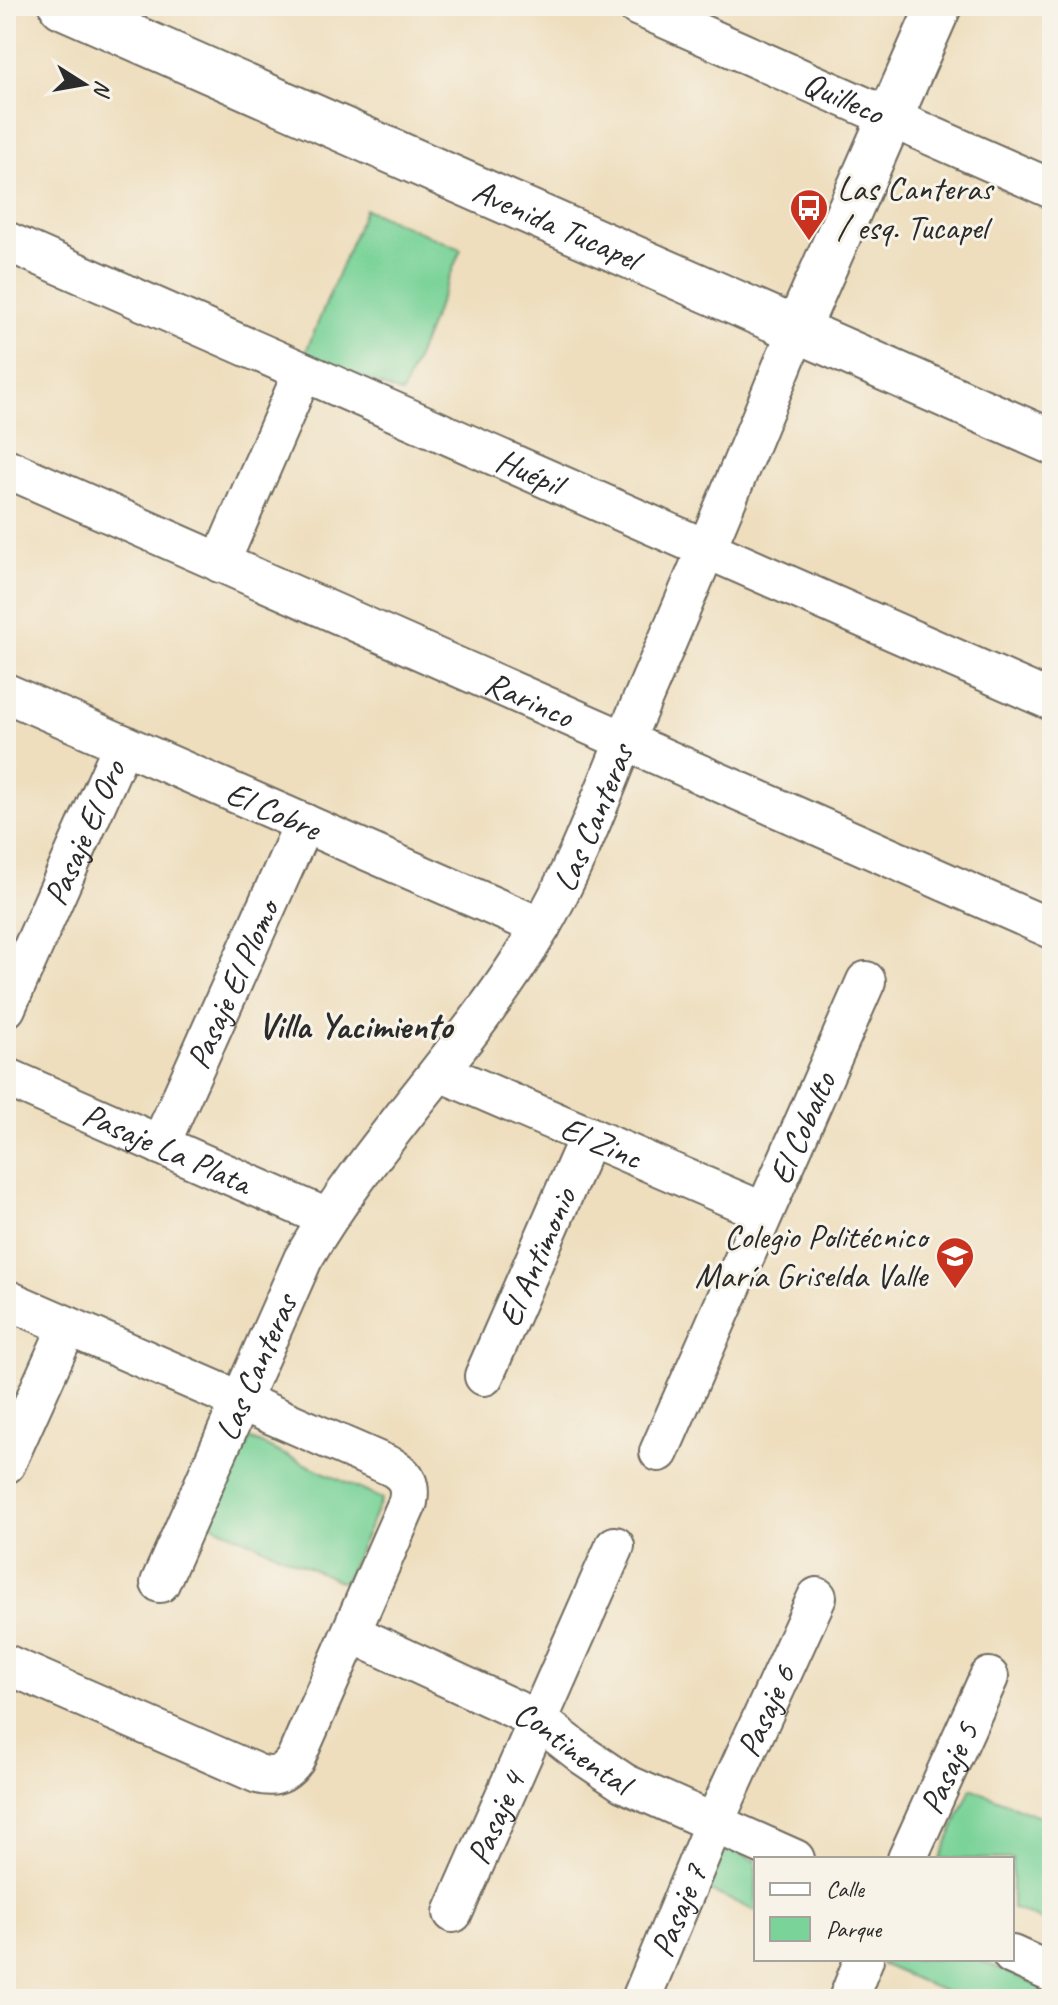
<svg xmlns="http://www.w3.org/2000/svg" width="1058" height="2005" viewBox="0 0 1058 2005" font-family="Caveat,sans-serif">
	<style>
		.green { fill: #7ad399; stroke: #527f62; stroke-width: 2 }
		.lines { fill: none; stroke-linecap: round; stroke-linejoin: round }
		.minor-casing { stroke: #6f6a5e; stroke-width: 42 }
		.tertiary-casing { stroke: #6f6a5e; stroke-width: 48 }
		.minor { stroke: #fff; stroke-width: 38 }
		.tertiary { stroke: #fff; stroke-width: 44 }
		.labels { text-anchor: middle; stroke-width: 6; stroke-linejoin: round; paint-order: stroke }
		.street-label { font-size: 34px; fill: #2b2b2b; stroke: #f7f3e8 }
		.poi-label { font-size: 34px; fill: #2b2b2b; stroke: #f7f3e8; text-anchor: start }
		.neighbourhood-label { font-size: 36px; font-weight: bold; fill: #2b2b2b; stroke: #f7f3e8 }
	</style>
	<rect width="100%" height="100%" fill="#f7f3e8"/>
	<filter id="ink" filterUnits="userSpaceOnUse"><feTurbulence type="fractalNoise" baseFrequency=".0125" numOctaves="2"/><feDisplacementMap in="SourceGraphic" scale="16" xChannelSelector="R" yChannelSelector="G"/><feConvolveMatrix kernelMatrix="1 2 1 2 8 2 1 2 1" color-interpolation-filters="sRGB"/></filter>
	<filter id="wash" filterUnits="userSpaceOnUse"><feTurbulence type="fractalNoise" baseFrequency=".006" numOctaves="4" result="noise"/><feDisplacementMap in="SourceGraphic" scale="32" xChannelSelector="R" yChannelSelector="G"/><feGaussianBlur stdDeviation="1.8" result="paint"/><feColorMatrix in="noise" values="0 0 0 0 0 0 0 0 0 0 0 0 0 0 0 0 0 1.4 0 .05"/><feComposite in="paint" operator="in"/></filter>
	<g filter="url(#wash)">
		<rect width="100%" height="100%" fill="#eedebe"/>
		<!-- green -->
		<path class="green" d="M365 209 461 249 402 394 305 354Z
			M250 1439 382 1499 344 1583 211 1524Z
			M971 1788 1052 1822V1925L1012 1908V1859H940Z
			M718 1844 756 1861V1911L699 1886Z
			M883 1959H977L1047 1989 1043 1999H962L881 1964Z"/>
	</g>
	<g filter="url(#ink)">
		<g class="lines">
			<!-- minor casing -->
			<g class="minor-casing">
				<g id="minor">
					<path id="s1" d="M637 6 1052 189"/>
					<path id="s2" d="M6 241 1052 701"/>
					<path id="s3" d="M6 468 1052 929"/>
					<path d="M220 563 303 372"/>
					<path id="s4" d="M6 693 541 927"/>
					<path id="s5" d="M6 1008 123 744"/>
					<path id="s6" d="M440 1072 764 1212"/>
					<path id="s7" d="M6 1077 327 1218"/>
					<path id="s8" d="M160 1145 304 823"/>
					<path d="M6 1299 392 1467C407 1476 411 1485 408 1502L295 1760C285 1774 275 1779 258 1774L6 1664"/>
					<path id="s9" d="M484 1376 589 1136"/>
					<path id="s10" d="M659 1452 866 981"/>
					<path d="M6 1464 68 1326"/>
					<path id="s11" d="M160 1583 303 1259C371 1142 470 1047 539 930 577 866 602 794 631 726 688 594 743 462 797 330"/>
					<path id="s12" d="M351 1633 538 1720 584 1756 624 1783 795 1859"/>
					<path id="s13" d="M907 1859 989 1677"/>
					<path id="s14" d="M453 1913 615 1546"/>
					<path d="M1012 1955 1052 1973"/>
					<path id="s15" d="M641 1999 714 1823 817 1597"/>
					<path d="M848 1999 864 1959"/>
				</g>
			</g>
			<!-- tertiary casing -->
			<g class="tertiary-casing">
				<g id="tertiary">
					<path id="s16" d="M62 6 1052 442"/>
					<path d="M797 330 939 6"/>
				</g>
			</g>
			<!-- minor -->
			<use href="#minor" class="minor"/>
			<!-- tertiary -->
			<use href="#tertiary" class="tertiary"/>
		</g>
	</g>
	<!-- icons -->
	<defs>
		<g id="bus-pin" transform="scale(2)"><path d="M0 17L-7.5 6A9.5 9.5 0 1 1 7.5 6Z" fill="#c8321e" stroke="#f7f3e8"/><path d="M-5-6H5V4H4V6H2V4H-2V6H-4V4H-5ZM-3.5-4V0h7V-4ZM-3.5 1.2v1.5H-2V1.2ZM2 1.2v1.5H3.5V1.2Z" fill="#fff"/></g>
		<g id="school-pin" transform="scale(2)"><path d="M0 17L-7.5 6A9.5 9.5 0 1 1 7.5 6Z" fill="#c8321e" stroke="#f7f3e8"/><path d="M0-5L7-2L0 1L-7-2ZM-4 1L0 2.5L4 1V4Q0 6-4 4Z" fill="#fff"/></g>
	</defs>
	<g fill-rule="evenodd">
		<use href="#bus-pin" x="809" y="208"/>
		<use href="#school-pin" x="955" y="1256"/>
	</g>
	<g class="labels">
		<!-- street labels -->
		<g class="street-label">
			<text dy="12" stroke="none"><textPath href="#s1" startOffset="226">Quilleco</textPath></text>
			<text dy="12" stroke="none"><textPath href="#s16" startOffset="540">Avenida Tucapel</textPath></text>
			<text dy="12" stroke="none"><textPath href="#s2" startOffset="572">Huépil</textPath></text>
			<text dy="12" stroke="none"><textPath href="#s3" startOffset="572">Rarinco</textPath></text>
			<text dy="12" stroke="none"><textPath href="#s4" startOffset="292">El Cobre</textPath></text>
			<text dy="12" stroke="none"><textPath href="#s11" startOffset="884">Las Canteras</textPath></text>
			<text dy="12" stroke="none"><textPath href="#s5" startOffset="192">Pasaje El Oro</textPath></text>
			<text dy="12" stroke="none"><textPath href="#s8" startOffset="176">Pasaje El Plomo</textPath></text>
			<text dy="12" stroke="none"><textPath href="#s10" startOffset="354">El Cobalto</textPath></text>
			<text dy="12" stroke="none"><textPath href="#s6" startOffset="176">El Zinc</textPath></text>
			<text dy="12" stroke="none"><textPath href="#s7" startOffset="176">Pasaje La Plata</textPath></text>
			<text dy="12" stroke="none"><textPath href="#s9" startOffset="130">El Antimonio</textPath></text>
			<text dy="12" stroke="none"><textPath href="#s11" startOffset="236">Las Canteras</textPath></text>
			<text dy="12" stroke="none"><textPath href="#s15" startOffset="314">Pasaje 6</textPath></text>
			<text dy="12" stroke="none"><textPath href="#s12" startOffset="250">Continental</textPath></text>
			<text dy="12" stroke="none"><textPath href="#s13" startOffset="100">Pasaje 5</textPath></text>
			<text dy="12" stroke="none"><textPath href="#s14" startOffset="104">Pasaje 4</textPath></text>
			<text dy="12" stroke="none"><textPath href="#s15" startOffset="96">Pasaje 7</textPath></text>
		</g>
		<!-- poi labels -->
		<g class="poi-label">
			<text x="837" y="200">Las Canteras<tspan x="837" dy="39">/ esq. Tucapel</tspan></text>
			<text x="927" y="1248" text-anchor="end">Colegio Politécnico<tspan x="927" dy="39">María Griselda Valle</tspan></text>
		</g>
		<!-- neighbourhood labels -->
		<g class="neighbourhood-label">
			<text x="355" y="1038">Villa Yacimiento</text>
		</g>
	</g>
	<!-- margin -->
	<rect width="1058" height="2005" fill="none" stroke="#f7f3e8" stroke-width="32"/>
	<!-- legend -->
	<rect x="754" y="1857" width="260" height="104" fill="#f7f3e8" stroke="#a5a39c" stroke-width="2"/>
	<rect x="770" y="1883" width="40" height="12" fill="#ffffff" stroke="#a5a39c" stroke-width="2"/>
	<text x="826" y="1897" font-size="24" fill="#2b2b2b">Calle</text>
	<rect x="770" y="1917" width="40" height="24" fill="#7ad399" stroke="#a5a39c" stroke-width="2"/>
	<text x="826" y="1937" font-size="24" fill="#2b2b2b">Parque</text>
	<!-- north arrow -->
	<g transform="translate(84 84) rotate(101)" stroke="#f7f3e8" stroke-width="6" paint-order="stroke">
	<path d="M0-6L14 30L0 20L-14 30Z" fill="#2b2b2b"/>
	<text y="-12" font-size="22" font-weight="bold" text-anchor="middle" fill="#2b2b2b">N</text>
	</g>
</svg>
